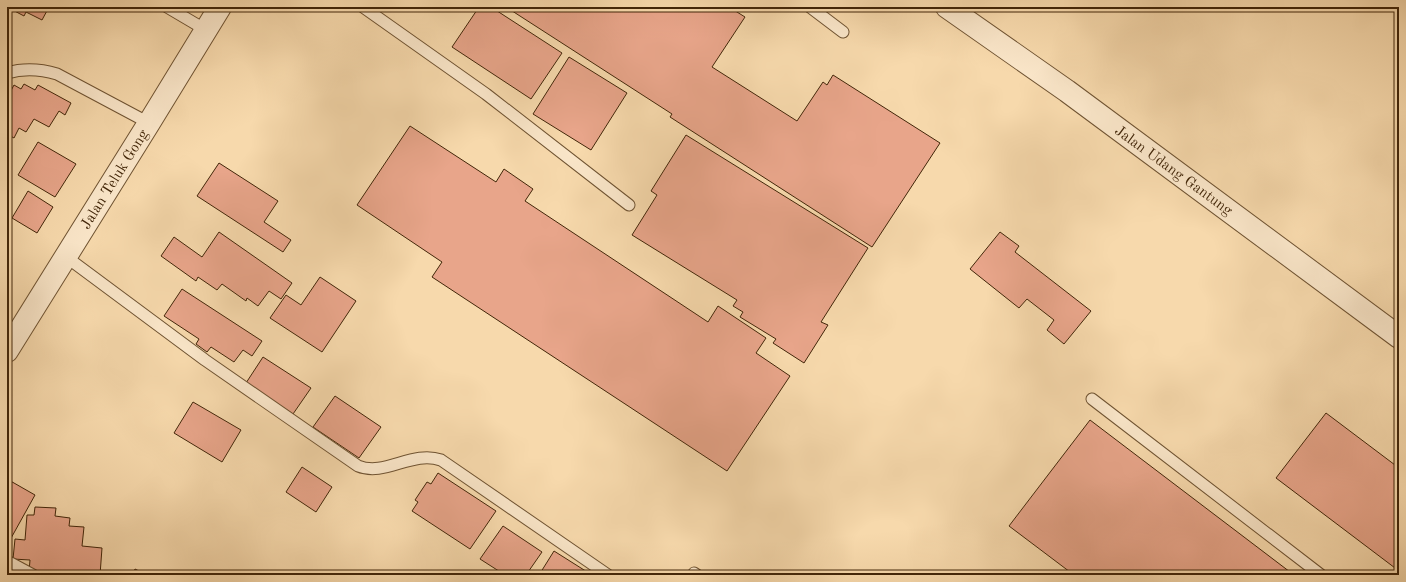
<svg xmlns="http://www.w3.org/2000/svg" width="1406" height="582" viewBox="0 0 1406 582" font-family="'Old Standard TT',serif">
	<style>
		.building { fill: #e8a58a; stroke: #422609 }
		.lines { fill: none; stroke-linecap: round; stroke-linejoin: round }
		.service-casing { stroke: #6f5332; stroke-width: 13 }
		.minor-casing { stroke: #6f5332; stroke-width: 24 }
		.tertiary-casing { stroke: #6f5332; stroke-width: 24 }
		.service { stroke: #fae6c9; stroke-width: 11 }
		.minor { stroke: #fae6c9; stroke-width: 22 }
		.tertiary { stroke: #fae6c9; stroke-width: 22 }
		.labels { text-anchor: middle; stroke-width: 3; stroke-linejoin: round; paint-order: stroke }
		.street-label { font-size: 15px; fill: #422609; stroke: #fae6c9 }
	</style>
	<rect width="100%" height="100%" fill="#f7d9ac"/>
	<filter id="stains"><feTurbulence type="fractalNoise" baseFrequency=".005" numOctaves="4"/><feColorMatrix values="0 0 0 0 .2 0 0 0 0 .09 0 0 0 0 .02 0 0 0 .5 -.17"/></filter>
	<radialGradient id="worn" r=".72"><stop offset=".6" stop-color="#630" stop-opacity="0"/><stop offset="1" stop-color="#630" stop-opacity=".3"/></radialGradient>
	<!-- building -->
	<path class="building" d="M7 7H49L42 20 26 12 24 16Z
		M479 7H491L562 53 531 99 452 47Z
		M506 7H729L745 17 712 67 797 121 823 82 827 85 833 75 940 143 872 247 670 117 672 114Z
		M569 57 627 93 591 150 533 114Z
		M24 84 35 90 38 85 71 103 65 115 59 111 49 127 34 119 26 132 19 128 14 138 7 134V98L14 85 21 89Z
		M410 126 496 182 504 169 533 189 525 201 708 322 718 306 766 338 756 353 790 376 727 471 432 277 442 262 357 205Z
		M686 135 868 248 821 322 828 325 804 363 773 343 776 339 740 317 743 312 733 306 737 300 632 235 657 195 651 191Z
		M38 142 76 164 55 197 18 175Z
		M219 163 278 201 264 222 291 240 283 252 197 196Z
		M28 191 53 207 37 233 12 218Z
		M219 232 292 283 281 299 269 291 258 306 247 298 246 301 222 284 217 290 198 277 196 281 161 256 174 237 202 257Z
		M1000 232 1019 246 1015 252 1091 311 1064 344 1047 330 1054 320 1027 299 1019 308 970 269Z
		M320 277 356 301 322 352 270 318 286 295 301 305Z
		M182 289 262 341 252 356 243 350 234 362 211 347 207 352 196 344 199 339 164 316Z
		M263 357 311 388 293 414 246 383Z
		M335 396 381 427 359 458 313 427Z
		M193 402 241 430 222 462 174 433Z
		M1326 413 1399 468V571L1276 478Z
		M1090 420 1294 575H1074L1009 526Z
		M302 467 332 487 316 512 286 492Z
		M438 473 496 511 470 549 412 511 418 502 415 500 427 482 431 484Z
		M7 479 35 495 10 540 7 539Z
		M35 507 56 508 55 516 70 518 69 526 84 527 82 546 102 548 100 575H56V573L29 572 30 560 13 559 15 539 25 540 27 515H34Z
		M503 526 542 552 526 575H505L480 559Z
		M554 551 592 575H539Z
		M135 569 147 575H132Z"/>
	<g class="lines">
		<!-- service casing -->
		<g class="service-casing">
			<path id="service" d="M167 7 206 30
				M363 7 486 94 629 205
				M810 7 843 32
				M7 73C24 68 40 69 57 74L149 123
				M65 256 205 360 358 466C385 477 412 450 441 460L608 575
				M1092 399 1321 575
				M7 561 33 575
				M694 573 697 575"/>
		</g>
		<!-- minor casing -->
		<g class="minor-casing">
			<path id="minor" d="M947 7 1067 91 1399 337"/>
		</g>
		<!-- tertiary casing -->
		<g class="tertiary-casing">
			<path id="tertiary" d="M7 351 149 123 220 7"/>
		</g>
		<!-- service -->
		<use href="#service" class="service"/>
		<!-- minor -->
		<use href="#minor" class="minor"/>
		<!-- tertiary -->
		<use href="#tertiary" class="tertiary"/>
	</g>
	<g class="labels">
		<!-- street labels -->
		<g class="street-label">
			<text transform="translate(1174 170) rotate(36)" y="5">Jalan Udang Gantung</text>
			<text transform="translate(114 179) rotate(-58)" y="5">Jalan Teluk Gong</text>
		</g>
	</g>
	<!-- margin -->
	<rect width="1406" height="582" fill="none" stroke="#f7d9ac" stroke-width="24"/>
	<rect x="8" y="8" width="1390" height="566" fill="none" stroke="#422609" stroke-width="2"/>
	<rect x="12" y="12" width="1382" height="558" fill="none" stroke="#422609"/>
	<rect width="100%" height="100%" filter="url(#stains)"/>
	<rect width="100%" height="100%" fill="url(#worn)"/>
</svg>
